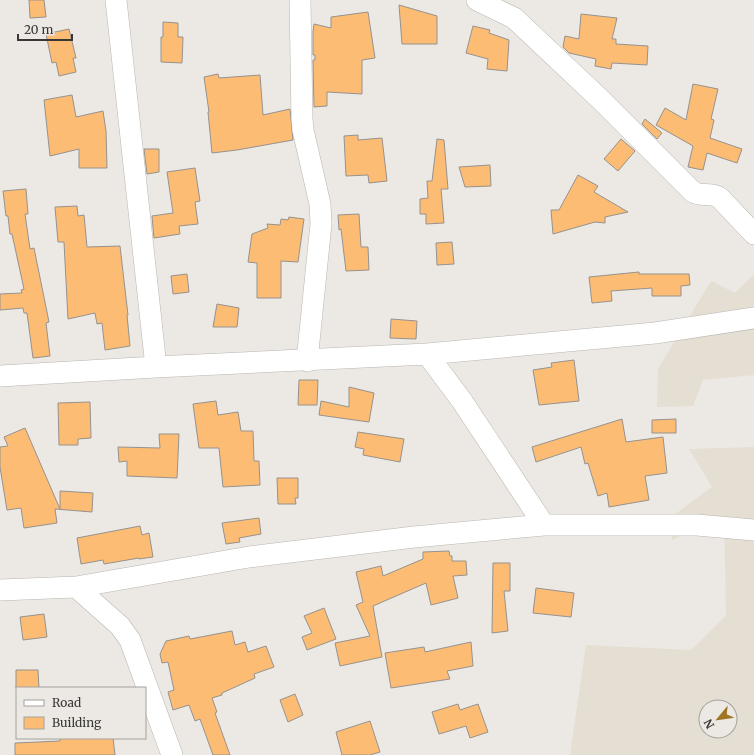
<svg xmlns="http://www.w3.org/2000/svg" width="754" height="755" viewBox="0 0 754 755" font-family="Merriweather,serif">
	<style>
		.built { fill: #e5ded2; fill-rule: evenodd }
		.building { fill: #fdbc74; stroke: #96928e }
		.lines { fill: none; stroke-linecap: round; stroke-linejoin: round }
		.street-casing { stroke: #b9b6b1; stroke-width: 22 }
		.street { stroke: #fff; stroke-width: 21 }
	</style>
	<rect width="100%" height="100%" fill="#ece9e4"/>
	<!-- built -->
	<path class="built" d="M754 274V375L703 380 693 406 657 407 658 369 711 281 735 293Z
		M754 447V755H570L586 645 691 650 726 615 724 516 672 540 671 517 712 487 689 449ZM706 707H730V731H706Z"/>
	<!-- building -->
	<path class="building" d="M29 0H44L46 17 30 18Z
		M399 5 437 16V44H402Z
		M368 12 375 58 362 60V94L327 92V106L314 107 313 60H315V55H313V32L314 24 331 28V17Z
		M581 14 617 18 612 39H616V44L648 46 647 65 612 63 611 69 595 66 596 59 569 53 563 47 565 36 579 39Z
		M163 22 178 23V37H183L182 63 161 62V37H163Z
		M473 26 490 30 489 33 509 40 507 71 487 69 488 59 466 53Z
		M69 29 76 58H73L76 72 59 76 56 62 52 63 46 34Z
		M218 74 219 78 260 75 263 115 290 109 293 140 237 150 212 153 208 112H209L204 77Z
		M693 84 718 89 711 119 714 120 710 138 742 149 737 163 707 153 703 170 688 167 693 146 656 125 665 108 686 120Z
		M72 95 76 117 103 111 106 131 107 168H79V149L50 156 44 100Z
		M645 119 662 133 657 139 642 124Z
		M358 135V140L382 138 387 181 369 183 368 175 346 176 344 136Z
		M437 139 444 140 448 189H441L444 223 426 224V214H420V199L428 198 427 181H432Z
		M621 139 635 151 618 171 604 159Z
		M144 149H159V172L147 174Z
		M490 165 491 186 465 187 459 167Z
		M195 168 200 201 195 202 198 224 179 226 180 234 154 238 152 216 173 213 167 172Z
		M578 175 598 186 594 192 628 212 605 217V223L595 222 553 234 551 210H559Z
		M26 189 28 214H25L30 249 34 248 49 322 46 323 50 356 33 358 27 313H24L23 308 0 310V294L22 293 21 290 24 289 12 234H10L8 216H6L3 191Z
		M77 206 78 216 84 215 87 247 120 246 128 315H127L130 346 105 350 102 323 97 324 95 313 68 319 64 242H58L55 207Z
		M359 214 361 247H368L369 270 346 271 341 229 339 230 338 215Z
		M289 217 304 219 298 262 281 261V298H257V263L248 262 252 234 268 228 267 224 280 225 281 219 288 220Z
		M452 242 454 264 437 265 436 243Z
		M639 272V274H689L690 285 681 286V296H652V288L611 291 612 301 592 303 589 277Z
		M187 274 189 292 173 294 171 276Z
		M217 304 239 308 237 327H213Z
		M391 319 417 321 416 339 390 338Z
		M574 360 579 401 539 405 533 370 552 367 551 363Z
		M299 380H318L317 405H298Z
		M349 387 374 393 369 422 319 415 321 401 349 407Z
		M216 401 218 415 238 412 241 431H253L254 461H259L260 485 223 487 219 448H199L193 404Z
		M90 402 91 438 78 439V445H59L58 403Z
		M622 419 626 442 663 437 667 473 645 476 649 500 609 507 607 493 598 496 588 463 585 464 581 447 536 462 532 447Z
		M676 419V433H652V420Z
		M25 428 60 509V491L93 493 92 512 55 509 57 523 24 528 21 508 7 510 0 467V447L8 446 4 437Z
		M358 432 404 439 400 462 363 455 364 449 355 447Z
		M159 434H179L177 478 127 476V461L119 462 118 447 160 448Z
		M277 478H298V498H295L296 504H278Z
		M259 518 261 534 239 538 240 542 226 544 222 523Z
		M140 526 142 535 149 533 153 557 139 559V558L104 564 103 560 81 564 77 538Z
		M449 551 450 556H452V561H466L467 575 453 576 458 598 431 605 426 583 373 606 382 657 340 666 335 643 370 636 356 605 363 602 356 572 381 566 383 576 423 559V552Z
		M493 563H510V591H504L508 631 492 633Z
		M536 588 574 593 571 617 533 613Z
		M324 608 336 639 307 650 302 637 312 633 304 616Z
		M44 614 47 637 23 640 20 617Z
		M232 631 235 645 245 642 248 652 266 646 274 667 254 674 255 678 222 693V695L212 698 217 712 215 713 230 755H213L200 719 195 721 189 705 173 710 168 692 174 690 168 662 162 663 160 654 166 641 189 636 190 639Z
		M471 642 473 666 447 671 450 679 391 688 385 653 424 647 425 652Z
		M16 670H38L39 688H16Z
		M295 694 303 715 288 722 280 700Z
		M458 704 460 710 478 704 488 732 470 738 466 726 439 734 432 712Z
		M370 721 380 752 370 755H342L336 732Z
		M60 738H113L115 755H15V743L60 741Z"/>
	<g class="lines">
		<!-- street casing -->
		<g class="street-casing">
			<path id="street" d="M116 0 156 367
				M300 0 302 119 303 130 320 204 321 224 307 361
				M477 0 514 18 600 99 693 192C702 197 712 192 720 198L754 234
				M427 354 462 401 544 525
				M0 376 156 367 427 354 655 333 754 318
				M76 587 120 626 130 640 172 755
				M0 590 76 587 249 557 414 537 544 525H697L754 530"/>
		</g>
		<!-- street -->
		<use href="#street" class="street"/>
	</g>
	<!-- legend -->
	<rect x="16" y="687" width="130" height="52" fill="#ece9e4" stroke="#a4a29e"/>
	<rect x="24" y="700" width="20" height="6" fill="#ffffff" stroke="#a4a29e"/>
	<text x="52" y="707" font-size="12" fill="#383735">Road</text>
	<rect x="24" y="717" width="20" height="12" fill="#fdbc74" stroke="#a4a29e"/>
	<text x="52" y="727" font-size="12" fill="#383735">Building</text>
	<!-- north arrow -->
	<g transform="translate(718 719) rotate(241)"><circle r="19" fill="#ece9e4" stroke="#a4a29e"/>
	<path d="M0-3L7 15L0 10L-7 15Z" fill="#9e7624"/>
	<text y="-6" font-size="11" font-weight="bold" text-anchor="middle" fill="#383735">N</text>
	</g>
	<!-- scale -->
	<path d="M18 34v6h54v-6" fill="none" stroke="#383735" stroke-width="2"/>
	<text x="24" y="34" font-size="12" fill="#383735" stroke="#ece9e4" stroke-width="3" paint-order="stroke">20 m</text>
</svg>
